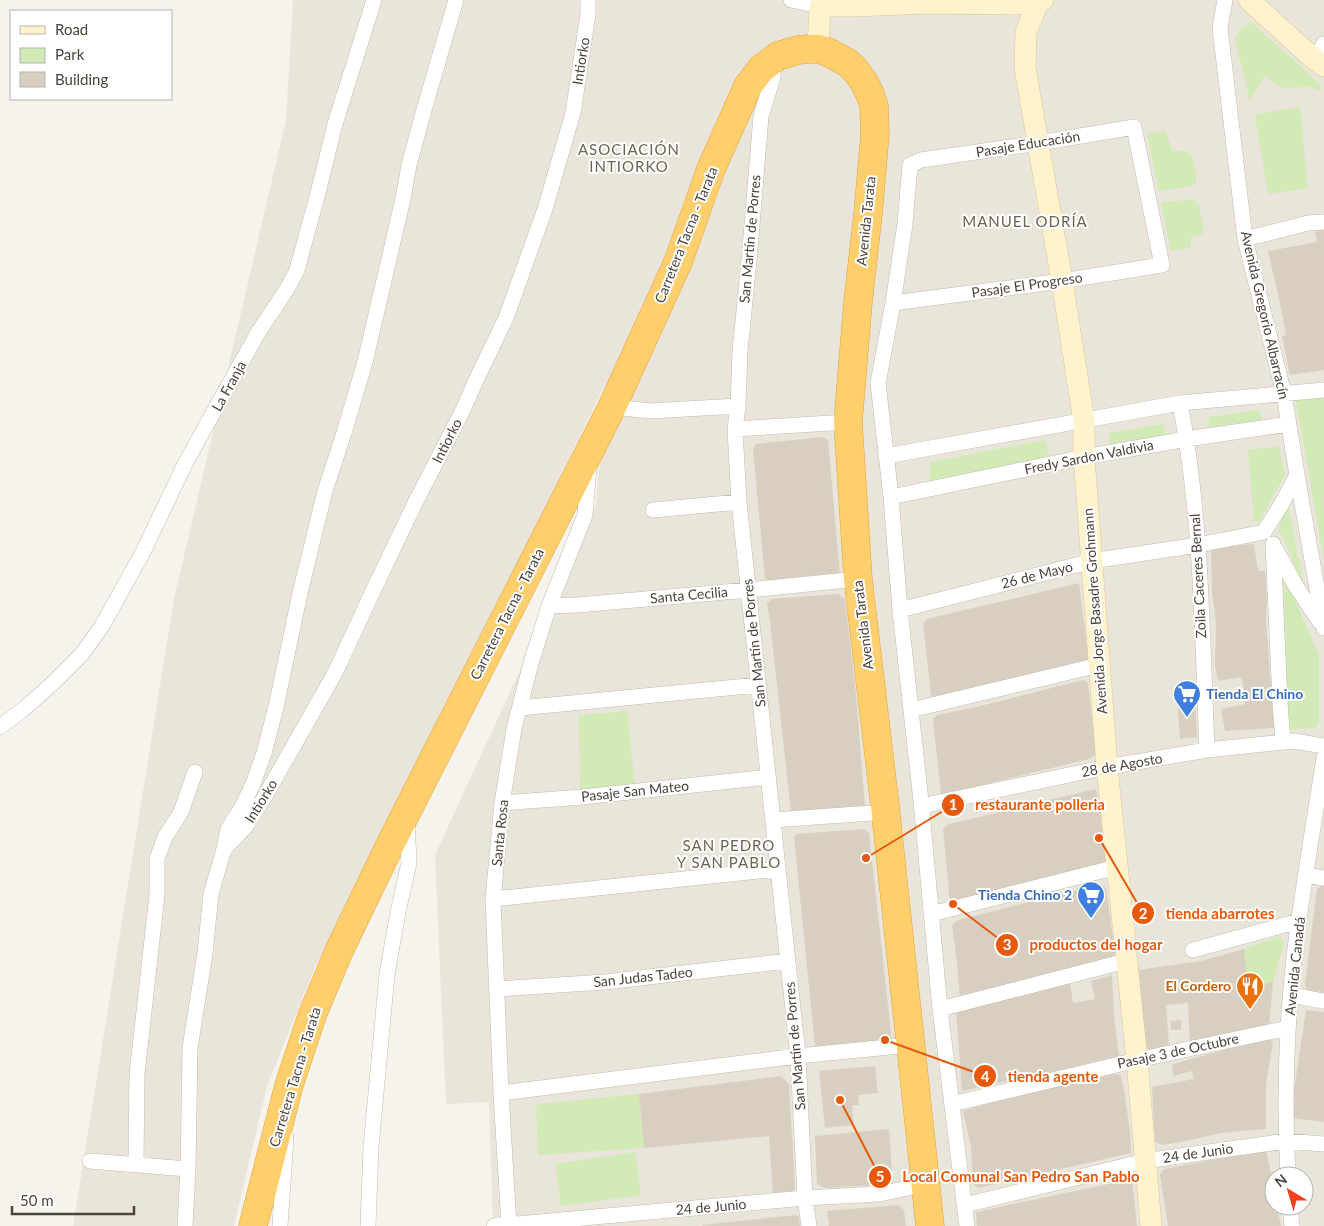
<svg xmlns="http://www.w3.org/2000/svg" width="1324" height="1226" viewBox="0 0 1324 1226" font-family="Lato,sans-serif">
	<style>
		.residential { fill: #eae5da; fill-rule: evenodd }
		.green { fill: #d2eab5 }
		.building { fill: #d8cfc1 }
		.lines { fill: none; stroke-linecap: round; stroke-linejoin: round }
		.street-casing { stroke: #c2bbae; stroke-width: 16 }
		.secondary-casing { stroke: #d6c79b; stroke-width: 22 }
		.highway-casing { stroke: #e0a43c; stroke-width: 29 }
		.street { stroke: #fff; stroke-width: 15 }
		.secondary { stroke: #fff3cd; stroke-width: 21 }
		.highway { stroke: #ffcf6e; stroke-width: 28 }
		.labels { text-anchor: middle; stroke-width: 4; stroke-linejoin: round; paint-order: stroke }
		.street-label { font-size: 14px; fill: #4b4439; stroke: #fff }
		.shop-label { font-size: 14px; font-weight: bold; fill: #366cbe; stroke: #fff; text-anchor: start }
		.food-label { font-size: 14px; font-weight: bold; fill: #c56008; stroke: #fff; text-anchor: end }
		.neighbourhood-label { font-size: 15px; letter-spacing: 1px; fill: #6e6250; stroke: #fff }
		.leader { fill: none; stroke: #e8590c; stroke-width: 2 }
		.callout-dot { fill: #e8590c; stroke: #fff; stroke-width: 2 }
		.mark-label { font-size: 15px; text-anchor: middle; font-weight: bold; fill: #fff }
		.callout-label { font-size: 15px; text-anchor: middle; font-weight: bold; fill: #e8590c; stroke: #fff; stroke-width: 4; stroke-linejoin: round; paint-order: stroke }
	</style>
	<rect width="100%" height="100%" fill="#f6f3ec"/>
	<!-- residential -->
	<path class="residential" d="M293 0H1324V1226H493L489 1102 446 1104 435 855 596 505 606 382 471 662 314 969 267 1086 234 1226H73L174 599 286 120ZM1274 1176H1304V1206H1274Z"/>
	<!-- green -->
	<path class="green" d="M1251 22 1320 84 1322 91 1309 87 1282 88 1265 76 1250 101 1235 39 1241 29Z
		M1300 106 1308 188 1268 194 1255 115Z
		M1164 131 1167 134 1172 151H1186L1191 154 1196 172V184L1188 187 1159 191 1147 134Z
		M1193 199 1199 205 1204 231 1200 236 1191 237V248L1171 251 1161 203Z
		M1295 396H1324V560Z
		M1260 410 1262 420 1209 427V417Z
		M1163 424 1165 431 1168 437 1111 447 1108 433Z
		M1045 440 1049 458 930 482V462Z
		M1279 446 1285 475 1259 522H1254L1248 450Z
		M1288 505 1305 592 1287 546 1278 530Z
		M1283 573 1319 655V723L1314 728 1288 730Z
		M627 711 635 787 580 794 579 715Z
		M1280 936 1284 943 1273 982 1248 988 1244 949Z
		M639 1094 644 1148 538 1155 536 1107 539 1104Z
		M635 1152 641 1195 561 1206 555 1164Z"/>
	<!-- building -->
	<path class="building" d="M1324 230V370L1290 375 1282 336 1286 335 1282 313 1268 251 1317 242 1315 232Z
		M823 437 828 440 840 575 770 584 765 579 753 449 756 444Z
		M1254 544 1258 571H1265L1267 602 1266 620 1274 728 1225 731 1221 709 1245 704 1244 690 1241 677 1218 681 1215 665 1216 627 1215 611 1212 593 1211 550 1233 546Z
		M1079 583 1089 664 935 699 931 695 923 623 927 619Z
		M838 594 845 599 856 694 865 807 791 813 770 622 767 603 772 599Z
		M1083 680 1088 683 1096 755 1089 759 941 795 933 719 937 715 972 708Z
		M1195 698 1197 737 1180 739 1177 700Z
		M1095 789 1097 792 1100 808 1106 866 950 903 943 829 946 825Z
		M864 829 869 833 892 1042 815 1047 794 837 797 834Z
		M1100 884 1106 888 1116 959 960 999 957 963 952 925 958 920Z
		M1324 884V992L1307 990 1305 984 1317 889Z
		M1244 949 1248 988 1273 982 1269 1028 1190 1044 1188 1003 1166 1005 1169 1047 1150 1050 1144 1046 1138 970 1201 961Z
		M1112 975 1114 1016 1119 1056 1116 1059 1020 1078 962 1091 956 1010 1070 983 1073 1003 1095 999 1091 981Z
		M1306 1010 1324 1012V1122L1290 1118Z
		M1181 1020V1030H1171V1021Z
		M1270 1038 1273 1042 1266 1084V1129L1220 1133 1196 1139 1163 1145 1155 1142 1152 1087 1194 1079 1192 1071 1173 1076 1172 1065 1190 1059Z
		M875 1066 878 1093 858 1095 859 1105H852L854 1125 825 1128 819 1071Z
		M1116 1074 1121 1076 1124 1090 1130 1132 1131 1153 978 1188 973 1184 971 1147 963 1111 1004 1099Z
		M781 1076 789 1084 795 1189 792 1192 773 1194 769 1136 644 1148 639 1094Z
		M889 1129 893 1184 825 1188 817 1184 815 1136Z
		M1266 1150 1274 1187V1206H1277L1281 1226H1168L1160 1175 1164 1169Z
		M1132 1179 1137 1226H977L976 1212Z
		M899 1205 904 1210 906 1226H829L827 1211Z
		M796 1215 799 1218 800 1226H702V1225Z"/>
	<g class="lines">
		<!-- street casing -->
		<g class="street-casing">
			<path id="street" d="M791 0 820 6V0
				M1225 0 1220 28 1245 239 1284 394 1297 475 1324 628
				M1315 60 1324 44
				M769 62 773 72V77L761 116 749 261 740 351 738 406 735 429 739 502 798 1056 805 1198 809 1226
				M1245 239 1308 223 1324 222
				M893 303 1062 281 1162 265 1134 127 1039 143 921 160 910 165 905 224 893 303 878 383 891 497 900 610 921 801 940 1009 967 1226
				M1180 403C1202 517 1202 634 1207 750
				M612 407 651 411 738 406
				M735 429 848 422
				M886 456 1180 403 1324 390
				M891 497 1084 457 1187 439 1289 424
				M653 510 739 502
				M1264 532 1281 505 1297 475
				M1273 544 1280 702 1283 742
				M1276 550 1297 588 1320 622
				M549 606 578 605 748 590 858 579
				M900 610 1092 561 1198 545 1264 532
				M520 708 758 685
				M911 710 1099 665
				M0 727 25 708 53 683 82 654 102 626 143 552 185 464 213 413 259 331 287 289 297 270 318 193 335 124 374 0
				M502 803 583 797 768 777
				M921 806 1107 767 1207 750 1294 741 1324 746
				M773 820 886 812
				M224 849 246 826 264 798 335 673 374 589 416 501 462 412 478 376 506 318 545 209 573 113 585 34 588 14V0
				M1306 875 1324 878
				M493 899 778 869
				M931 914 1117 867
				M1193 950 1299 921
				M498 989 605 982 788 961
				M1291 995 1324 1001
				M940 1009 1126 961
				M501 1093 798 1056 910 1045
				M952 1104 1137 1060 1288 1028
				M90 1161 188 1169
				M136 1165 137 1074 157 895V859L165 837 181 812 195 772
				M1288 1176C1284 1103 1286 1030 1294 957 1302 890 1314 824 1324 758
				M965 1205 1145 1161 1286 1141 1324 1144
				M1290 1206 1292 1226
				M185 1226 188 1169 190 1048 205 953 211 894 224 849 228 829 242 807 253 784 264 753 276 707 300 593 325 491 344 433 365 362 403 199 409 165 424 110 456 0
				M280 1226 286 1138
				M368 1226 371 1147 387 974 398 912 409 863 407 820
				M494 1226 805 1198 880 1194 926 1184
				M509 1226 501 1093 493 899 502 803 514 729 531 663 549 606 585 515 589 466"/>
		</g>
		<!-- secondary casing -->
		<g class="secondary-casing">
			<path id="secondary" d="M1249 0 1315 60 1324 66
				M1038 2 1026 32 1025 68 1062 281 1084 421V457L1107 767 1137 1060 1151 1226
				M818 49 820 6H854L927 3 1016 4 1043 0"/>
		</g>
		<!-- highway casing -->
		<g class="highway-casing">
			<path id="highway" d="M253 1226 289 1085 313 1013 339 951 391 843 612 407 678 262 711 169 748 86 761 69 778 56 798 50 808 49H818L828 52 848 63 857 72 864 82 870 94 874 106 875 134 868 214 858 302 848 422 858 579 885 806 930 1226"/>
		</g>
		<!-- street -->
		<use href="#street" class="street"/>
		<!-- secondary -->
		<use href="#secondary" class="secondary"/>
		<!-- highway -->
		<use href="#highway" class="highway"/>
	</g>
	<!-- icons -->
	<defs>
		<g id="supermarket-pin" transform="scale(1.4375)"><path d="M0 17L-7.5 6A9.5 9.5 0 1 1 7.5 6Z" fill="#3f7fe0" stroke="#fff"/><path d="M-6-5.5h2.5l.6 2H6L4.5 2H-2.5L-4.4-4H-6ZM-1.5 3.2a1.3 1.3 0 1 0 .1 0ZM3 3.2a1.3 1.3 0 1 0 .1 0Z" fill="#fff"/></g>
		<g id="restaurant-pin" transform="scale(1.4375)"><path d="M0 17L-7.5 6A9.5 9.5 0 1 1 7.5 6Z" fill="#e8710a" stroke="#fff"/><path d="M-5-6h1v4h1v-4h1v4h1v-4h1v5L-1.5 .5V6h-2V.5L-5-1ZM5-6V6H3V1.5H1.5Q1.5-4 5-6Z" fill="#fff"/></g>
	</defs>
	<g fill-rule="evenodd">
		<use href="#supermarket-pin" x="1187" y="694"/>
		<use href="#supermarket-pin" x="1091" y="895"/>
		<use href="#restaurant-pin" x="1250" y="986"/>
	</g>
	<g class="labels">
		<!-- street labels -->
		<g class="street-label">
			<text transform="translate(581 61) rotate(-81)" y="5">Intiorko</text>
			<text transform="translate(1028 144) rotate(-9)" y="5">Pasaje Educación</text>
			<text transform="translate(866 221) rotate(-84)" y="5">Avenida Tarata</text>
			<text transform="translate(686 235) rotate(-68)" y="5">Carretera Tacna - Tarata</text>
			<text transform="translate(750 239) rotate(-85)" y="5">San Martín de Porres</text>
			<text transform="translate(1027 285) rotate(-8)" y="5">Pasaje El Progreso</text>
			<text transform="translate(1265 315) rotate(77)" y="5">Avenida Gregorio Albarracín</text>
			<text transform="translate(229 386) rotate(-61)" y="5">La Franja</text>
			<text transform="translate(447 441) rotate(-63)" y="5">Intiorko</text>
			<text transform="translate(1089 457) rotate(-11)" y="5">Fredy Sardon Valdivia</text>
			<text transform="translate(1037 575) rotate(-14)" y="5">26 de Mayo</text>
			<text transform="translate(1198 576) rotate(-93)" y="5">Zoila Caceres Bernal</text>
			<text transform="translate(689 595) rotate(-5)" y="5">Santa Cecilia</text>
			<text transform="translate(1095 611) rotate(-94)" y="5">Avenida Jorge Basadre Grohmann</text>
			<text transform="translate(507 614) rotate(-63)" y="5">Carretera Tacna - Tarata</text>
			<text transform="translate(863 625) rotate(-97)" y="5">Avenida Tarata</text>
			<text transform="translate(754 643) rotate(-96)" y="5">San Martín de Porres</text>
			<text transform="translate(1122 765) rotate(-10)" y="5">28 de Agosto</text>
			<text transform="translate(635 791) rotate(-6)" y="5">Pasaje San Mateo</text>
			<text transform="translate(261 801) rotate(-58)" y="5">Intiorko</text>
			<text transform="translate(500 833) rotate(-84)" y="5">Santa Rosa</text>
			<text transform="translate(1295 966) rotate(-84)" y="5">Avenida Canadá</text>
			<text transform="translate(643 977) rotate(-6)" y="5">San Judas Tadeo</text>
			<text transform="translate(795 1046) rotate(-95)" y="5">San Martín de Porres</text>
			<text transform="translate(1178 1051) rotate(-12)" y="5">Pasaje 3 de Octubre</text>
			<text transform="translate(295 1077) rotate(-73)" y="5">Carretera Tacna - Tarata</text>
			<text transform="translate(1198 1153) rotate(-8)" y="5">24 de Junio</text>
			<text transform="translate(711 1207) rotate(-5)" y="5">24 de Junio</text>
		</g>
		<!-- shop labels -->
		<g class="shop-label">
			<text x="1206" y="699">Tienda El Chino</text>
			<text x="1072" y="900" text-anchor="end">Tienda Chino 2</text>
		</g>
		<!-- food labels -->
		<g class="food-label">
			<text x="1231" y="991">El Cordero</text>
		</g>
		<!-- neighbourhood labels -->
		<g class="neighbourhood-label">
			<text x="629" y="155">ASOCIACIÓN<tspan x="629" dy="17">INTIORKO</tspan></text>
			<text x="1025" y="227">MANUEL ODRÍA</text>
			<text x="729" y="851">SAN PEDRO<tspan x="729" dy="17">Y SAN PABLO</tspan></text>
		</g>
	</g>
	<!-- callouts -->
	<path class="leader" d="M866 858L953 805M1099 838L1143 913M953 904L1007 945M885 1040L985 1076M840 1100L880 1177"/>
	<g class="callout-dot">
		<circle cx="866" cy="858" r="5"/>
		<circle cx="1099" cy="838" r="5"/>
		<circle cx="953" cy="904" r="5"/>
		<circle cx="885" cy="1040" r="5"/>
		<circle cx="840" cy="1100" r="5"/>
		<circle cx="953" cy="805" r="12"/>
		<circle cx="1143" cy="913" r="12"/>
		<circle cx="1007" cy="945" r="12"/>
		<circle cx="985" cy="1076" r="12"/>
		<circle cx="880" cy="1177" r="12"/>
	</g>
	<g class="mark-label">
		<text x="953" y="810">1</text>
		<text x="1143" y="919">2</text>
		<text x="1007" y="950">3</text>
		<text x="985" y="1082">4</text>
		<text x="880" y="1182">5</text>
	</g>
	<g class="callout-label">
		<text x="1040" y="810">restaurante polleria</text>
		<text x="1220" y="919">tienda abarrotes</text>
		<text x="1096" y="950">productos del hogar</text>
		<text x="1053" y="1082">tienda agente</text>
		<text x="1021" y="1182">Local Comunal San Pedro San Pablo</text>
	</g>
	<!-- legend -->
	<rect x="10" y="10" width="162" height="90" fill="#ffffff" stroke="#b7b4b0"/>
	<rect x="20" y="26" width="25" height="8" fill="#fff3cd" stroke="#b7b4b0"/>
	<text x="55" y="35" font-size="15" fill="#4b4439">Road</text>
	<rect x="20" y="48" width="25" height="15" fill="#d2eab5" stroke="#b7b4b0"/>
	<text x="55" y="60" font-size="15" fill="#4b4439">Park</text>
	<rect x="20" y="72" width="25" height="15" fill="#d8cfc1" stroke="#b7b4b0"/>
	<text x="55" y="85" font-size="15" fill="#4b4439">Building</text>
	<!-- north arrow -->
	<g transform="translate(1289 1191) rotate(322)"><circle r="24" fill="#ffffff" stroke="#b7b4b0"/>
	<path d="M0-4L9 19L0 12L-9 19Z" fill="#fc3f1d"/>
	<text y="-8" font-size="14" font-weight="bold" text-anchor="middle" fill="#4b4439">N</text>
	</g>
	<!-- scale -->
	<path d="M12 1206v8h122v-8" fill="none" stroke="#4b4439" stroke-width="2.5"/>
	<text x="20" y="1206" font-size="15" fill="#4b4439" stroke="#ffffff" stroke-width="4" paint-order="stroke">50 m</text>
</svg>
